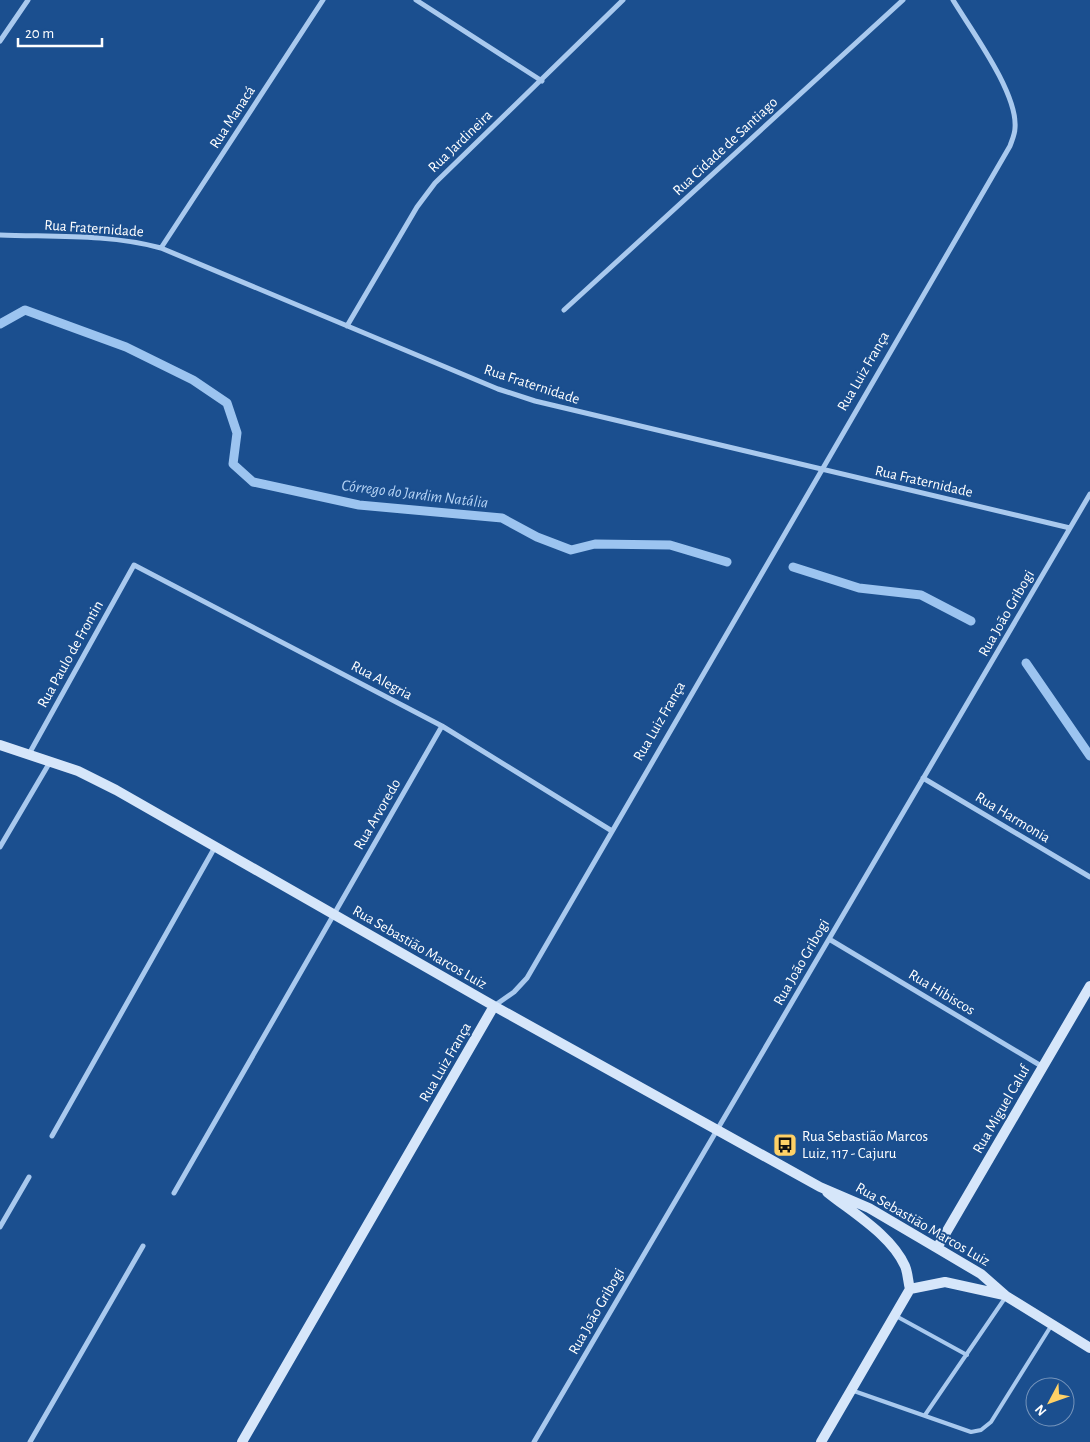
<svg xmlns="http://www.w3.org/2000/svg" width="1090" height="1442" viewBox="0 0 1090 1442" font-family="'Alegreya Sans',sans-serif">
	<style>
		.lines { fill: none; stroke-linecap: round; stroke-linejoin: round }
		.stream { stroke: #9cc4f0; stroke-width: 9 }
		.lane { stroke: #a9c9ee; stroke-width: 4 }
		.street { stroke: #a9c9ee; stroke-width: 5 }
		.secondary { stroke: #d6e6fa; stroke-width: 10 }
		.labels { text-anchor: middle; stroke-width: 4; stroke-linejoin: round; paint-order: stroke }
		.street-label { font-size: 15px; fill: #fff; stroke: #1b4f8f }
		.poi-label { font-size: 15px; fill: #fff; stroke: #1b4f8f; text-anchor: start }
		.water-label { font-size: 16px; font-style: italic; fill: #b5d3f5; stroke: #1b4f8f }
	</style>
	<rect width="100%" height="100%" fill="#1b4f8f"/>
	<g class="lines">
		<!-- stream -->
		<path class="stream" d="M0 324 25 310 126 347 193 380 227 403 237 433 233 464 253 482 359 505 502 518 537 537 571 550 595 544 670 545 727 562
			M793 567 859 588 921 595 971 621
			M1026 663 1090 756"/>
		<!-- lane -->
		<path class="lane" d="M896 1316 967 1355
			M851 1390 971 1432 981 1430 991 1422 1051 1326
			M925 1415 1005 1298"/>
		<!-- street -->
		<path class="street" d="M416 0 542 81
			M0 41 28 0
			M0 235C53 237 110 234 161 248L498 389 535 401 1070 528
			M161 248 323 0
			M564 310 903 0
			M347 326 417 207 435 183 623 0
			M29 754 134 565 442 726 612 831
			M923 778 1090 877
			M0 847 50 762
			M829 939 1043 1067
			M494 1006 514 992 527 978 1010 146C1012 140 1015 134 1015 128 1018 93 971 30 953 0
			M52 1136 215 847
			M174 1193 442 726
			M0 1227 29 1177
			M30 1442 143 1246
			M534 1442 1090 494"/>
		<!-- secondary -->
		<path class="secondary" d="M0 745 78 771 116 790 494 1006 820 1187 869 1208 937 1248 981 1274 1006 1296 1090 1348
			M827 1192C853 1213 891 1235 905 1266 908 1273 908 1282 910 1289
			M937 1248 1090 986
			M910 1289 945 1282 1004 1295
			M242 1442 494 1006
			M821 1442 910 1289"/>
	</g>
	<!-- icons -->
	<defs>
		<g id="bus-square" transform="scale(1.25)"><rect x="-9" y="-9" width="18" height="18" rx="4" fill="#ffd166" stroke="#1b4f8f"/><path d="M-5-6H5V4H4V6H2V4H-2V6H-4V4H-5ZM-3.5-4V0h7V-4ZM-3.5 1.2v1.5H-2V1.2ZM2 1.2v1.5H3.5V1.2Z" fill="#111"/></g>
	</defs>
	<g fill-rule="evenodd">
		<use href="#bus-square" x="785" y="1145"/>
	</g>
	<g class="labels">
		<!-- street labels -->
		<g class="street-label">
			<text transform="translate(232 117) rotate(-57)" y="5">Rua Manacá</text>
			<text transform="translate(460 141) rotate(-44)" y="5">Rua Jardineira</text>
			<text transform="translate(725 146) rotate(-43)" y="5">Rua Cidade de Santiago</text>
			<text transform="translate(94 228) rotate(4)" y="5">Rua Fraternidade</text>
			<text transform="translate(863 371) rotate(-60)" y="5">Rua Luiz França</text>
			<text transform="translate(532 384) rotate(18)" y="5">Rua Fraternidade</text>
			<text transform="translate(924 481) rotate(13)" y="5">Rua Fraternidade</text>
			<text transform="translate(1006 613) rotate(-60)" y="5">Rua João Gribogi</text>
			<text transform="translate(70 654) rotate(-61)" y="5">Rua Paulo de Frontin</text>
			<text transform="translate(382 680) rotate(28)" y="5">Rua Alegria</text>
			<text transform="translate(659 721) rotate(-60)" y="5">Rua Luiz França</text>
			<text transform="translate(377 814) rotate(-60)" y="5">Rua Arvoredo</text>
			<text transform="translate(1013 817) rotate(31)" y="5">Rua Harmonia</text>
			<text transform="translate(420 947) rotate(30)" y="5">Rua Sebastião Marcos Luiz</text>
			<text transform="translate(801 962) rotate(-60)" y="5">Rua João Gribogi</text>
			<text transform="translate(942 992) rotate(31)" y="5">Rua Hibiscos</text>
			<text transform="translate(445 1062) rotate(-60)" y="5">Rua Luiz França</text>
			<text transform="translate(1001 1109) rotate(-60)" y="5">Rua Miguel Caluf</text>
			<text transform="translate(923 1224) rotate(30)" y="5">Rua Sebastião Marcos Luiz</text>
			<text transform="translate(596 1311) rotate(-60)" y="5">Rua João Gribogi</text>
		</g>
		<!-- poi labels -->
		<g class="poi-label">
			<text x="802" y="1141">Rua Sebastião Marcos<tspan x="802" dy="17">Luiz, 117 - Cajuru</tspan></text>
		</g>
		<!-- water labels -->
		<g class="water-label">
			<text transform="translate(415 493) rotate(7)" y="6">Córrego do Jardim Natália</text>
		</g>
	</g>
	<!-- north arrow -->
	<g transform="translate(1050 1402) rotate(229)"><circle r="24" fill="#1b4f8f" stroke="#7695bc"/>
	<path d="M0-4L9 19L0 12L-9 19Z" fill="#ffd166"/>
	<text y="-8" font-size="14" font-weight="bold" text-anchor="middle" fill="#ffffff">N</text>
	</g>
	<!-- scale -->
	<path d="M18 38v8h84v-8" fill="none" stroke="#ffffff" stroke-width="2.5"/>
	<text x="25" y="38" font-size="15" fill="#ffffff" stroke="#1b4f8f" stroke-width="4" paint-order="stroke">20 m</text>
</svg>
